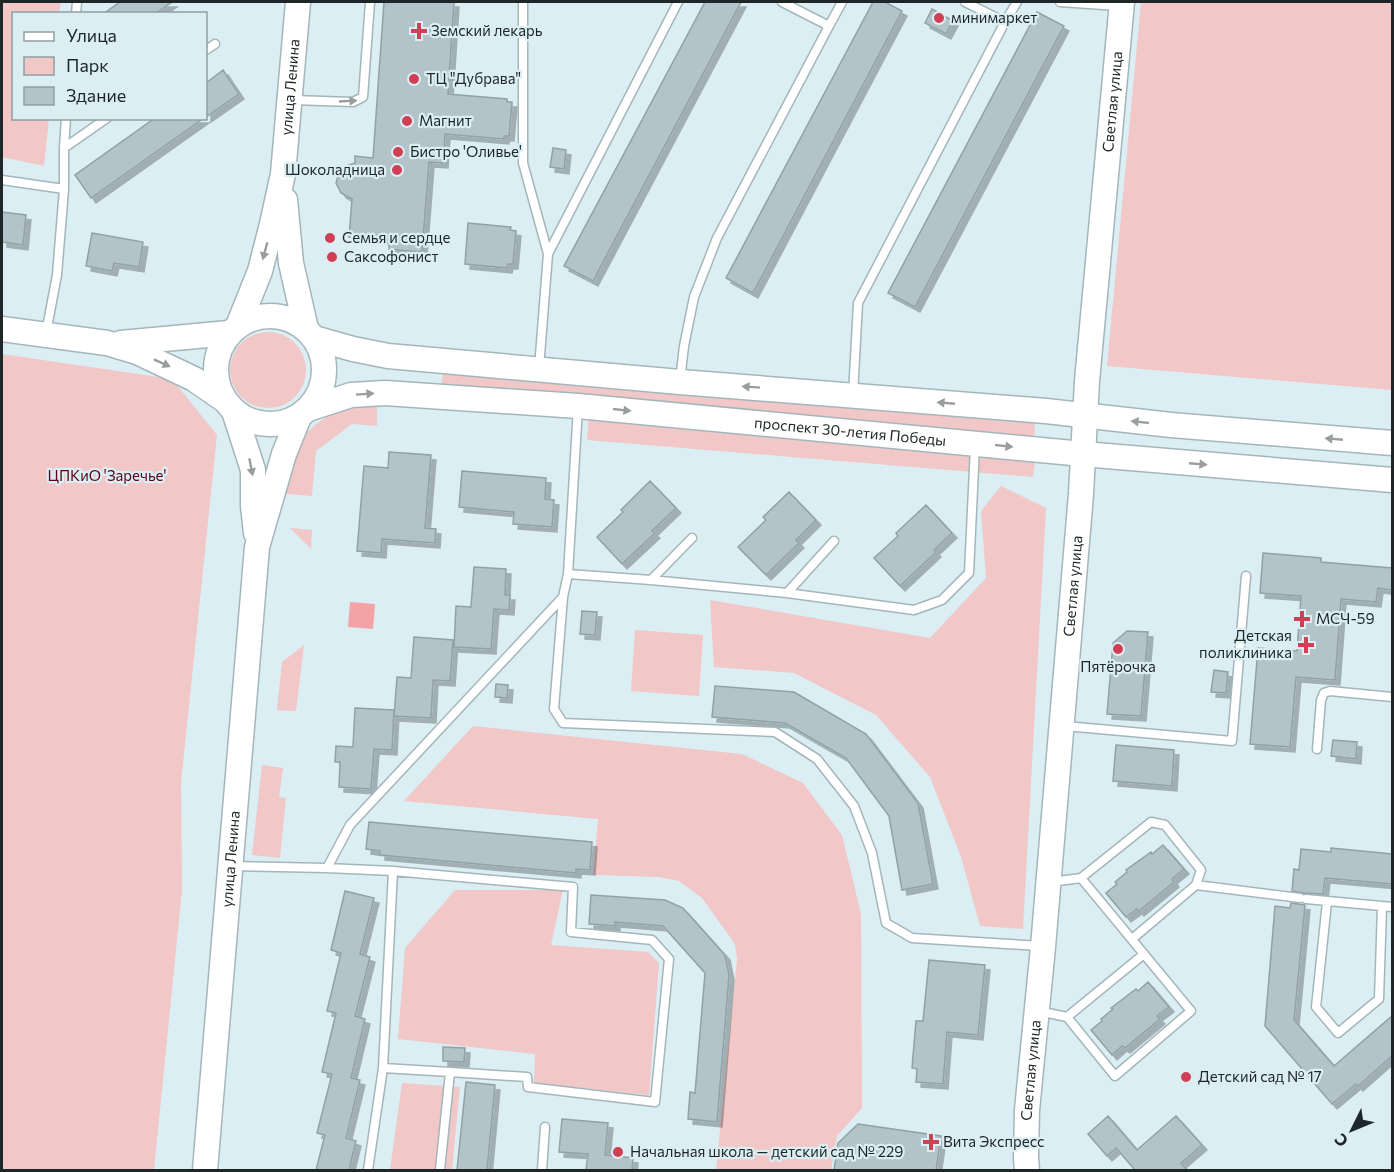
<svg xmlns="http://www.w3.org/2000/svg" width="1394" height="1172" viewBox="0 0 1394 1172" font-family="Commissioner,sans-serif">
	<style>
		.green { fill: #f1c7c8 }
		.water { fill: #f3a2a5 }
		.building { fill: #b2c4c9; stroke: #90a2a7; stroke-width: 1.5; filter: url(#shadow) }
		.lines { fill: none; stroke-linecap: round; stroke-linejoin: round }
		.lane-casing { stroke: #a4b6bb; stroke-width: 11 }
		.secondary-casing { stroke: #a4b6bb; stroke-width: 27 }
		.lane { stroke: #fff; stroke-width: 8 }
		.secondary { stroke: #fff; stroke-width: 24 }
		.oneway { fill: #9a9d9e }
		.poi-dot { fill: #d03f53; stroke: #dbeef3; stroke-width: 2 }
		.labels { text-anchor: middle; stroke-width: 4.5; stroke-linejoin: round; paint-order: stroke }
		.poi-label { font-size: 15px; fill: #1f2628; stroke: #dbeef3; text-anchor: start }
		.street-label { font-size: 15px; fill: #1f2628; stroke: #dbeef3 }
		.park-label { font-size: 15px; fill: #5d0118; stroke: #dbeef3 }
	</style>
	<defs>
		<filter id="shadow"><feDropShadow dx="5" dy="5" stdDeviation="0" flood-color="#0004"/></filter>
	</defs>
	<rect width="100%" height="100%" fill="#dbeef3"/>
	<!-- green -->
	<path class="green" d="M2 2H61L59 13 14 14V118L49 119 44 166 2 157Z
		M1141 2H1392V390L1107 366Z
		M230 370a38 38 0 1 1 76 0a38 38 0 1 1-76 0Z
		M2 354 172 379 217 435 181 783 182 890 154 1170H2Z
		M443 372 1035 423 1034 437 441 387Z
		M356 404H377V426L352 424 316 451 312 496 278 493 298 441 315 425 335 411Z
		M589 414 1036 455 1033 477 587 440Z
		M1001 486 1046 508 1023 929 980 926 961 857 930 777 876 715 794 673 714 667 710 600 930 638 986 578 981 511Z
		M290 528 312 530 311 549Z
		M635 630 703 635 699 696 631 691Z
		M304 645 296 711 277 710 282 662Z
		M473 726 742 754 803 783 842 835 861 914 862 1108 837 1136 831 1170H716L737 959 735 944 702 898 679 881 659 877 593 875 598 819 404 801Z
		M262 765 283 768 279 797 286 798 280 858 252 855Z
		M455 890H563L551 945 648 952 659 963 649 1095 534 1083 535 1054 398 1039 405 948Z
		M402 1083 460 1087 452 1170H390Z"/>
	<!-- water -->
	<path class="water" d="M350 602 375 604 373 629 348 627Z"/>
	<!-- building -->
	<path class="building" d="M120 2H172L155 14H103Z
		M384 2H454L448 94 507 99V102H512L509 136H504V139L445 134 443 163 429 162 422 252 389 249V239L349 237 352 199 341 193 336 183 339 173 346 166 355 163V156L373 158Z
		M705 2H741L593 281 564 266Z
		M873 2H885L902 11 753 293 726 278Z
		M932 9 953 21 946 34 925 23Z
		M1037 12 1064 26 915 307 888 293Z
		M223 70 239 94 206 117V83Z
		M155 118H204L91 198 75 175Z
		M553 148 566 150 564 169 550 167Z
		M2 212 26 215 23 245 2 242Z
		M468 223 511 227 510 230 516 231 513 264H508L507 268 465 264Z
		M92 233 143 242 139 267 114 263 112 271 86 266Z
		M389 452 431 455 425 528 436 529 435 543 382 539 381 553 357 551 364 466 388 468Z
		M462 471 546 478 545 499 554 500 552 527 513 524 514 512 459 507Z
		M650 481 676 508 652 531 655 533 622 564 597 537 623 512 621 510Z
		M789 492 816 520 796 540 799 543 766 575 738 547 766 520 763 517Z
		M926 505 952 533 934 550 936 552 900 586 874 558 898 536 896 533Z
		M1263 553 1321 558V562L1392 568V590L1378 588 1376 602 1341 599 1335 680 1296 677 1290 747 1250 744 1258 648 1297 651 1301 596 1260 593Z
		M474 567 506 569 505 595H510L509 610 494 609 491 649 454 647 456 606 471 607Z
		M582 611 597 612 595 635 580 634Z
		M1127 631 1148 632 1141 716 1107 714 1113 643Z
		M414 637 453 640 450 681 433 680 431 718 394 716 397 677 411 678Z
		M1214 670 1228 672 1226 693 1211 692Z
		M496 684 508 685 507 698 495 697Z
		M715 686 794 692 866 734 918 803 933 884 902 890 889 816 846 758 785 723 712 717Z
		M355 708 394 710 392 750 374 749 371 789 339 787 340 762H335L336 746 353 747Z
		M1333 740 1357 742 1356 759 1331 756Z
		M1116 745 1174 750 1172 786 1113 781Z
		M369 822 592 842 590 870 576 869V873L380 855V851L366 849Z
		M1163 845 1184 869 1172 879 1174 882 1139 911 1137 909 1126 917 1106 893 1117 884 1115 882 1127 872 1126 870 1151 852 1152 854Z
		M1331 848 1392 854V884L1325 878 1323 894 1304 893 1292 891 1294 869 1299 870 1301 849 1331 852Z
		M345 891 374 898 360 954 370 957 355 1016 365 1019 351 1078 360 1080 346 1138 356 1141 349 1170H316L325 1135 317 1133 332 1074 322 1072 336 1013 327 1011 341 953 331 950Z
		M591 895 665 900 683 908 725 955 729 975 717 1122 688 1119 690 1092 695 1093 705 973 663 926 615 922V926L589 924Z
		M1291 903 1305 905 1294 1020 1334 1066 1392 1016V1056L1358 1086 1356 1084 1332 1104 1265 1026 1275 906 1290 908Z
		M929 960 985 965 978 1035 947 1032 943 1084 916 1082 917 1069 912 1068 916 1021H923Z
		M1148 982 1169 1007 1157 1016 1160 1019 1125 1048 1122 1046 1112 1055 1091 1030 1102 1021 1101 1019 1113 1009 1111 1008 1136 989 1138 991Z
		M443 1047 465 1048 464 1062 443 1061Z
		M466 1082 495 1085 487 1170H457Z
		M1108 1116 1137 1150 1176 1116 1202 1145 1181 1163 1187 1170H1135L1116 1148 1107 1156 1088 1134Z
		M562 1119 608 1123 605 1155 633 1158 632 1170H586L588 1154 559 1152Z
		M858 1124 941 1136 936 1170H834L838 1143Z"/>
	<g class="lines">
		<!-- lane casing -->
		<g class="lane-casing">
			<path id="lane" d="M523 2V163L548 254
				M782 2 829 26 842 2
				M965 2 1005 22 1017 2
				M1060 2 1118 6
				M76 14 77 2
				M206 50 215 44
				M293 100 353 102 363 97 370 2
				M64 148 107 118
				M2 180 64 189
				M46 333 57 275 64 189V148L66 118
				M539 368 548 254 678 2
				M680 381 684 346 694 297 717 238 829 26
				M853 395 858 303 1005 22
				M568 574 651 580 787 593 914 610 942 600 969 573 975 447
				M651 580 692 538
				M787 593 834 541
				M563 597 554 709 563 723 775 732 817 759 854 806 872 853 886 923 912 938 1040 946
				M1065 726 1232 741 1246 576
				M1317 749 1321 700 1324 693 1330 691 1392 697
				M233 866 327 868 393 871 573 887 571 932 652 940 669 959 655 1102 528 1087 527 1077 450 1072 440 1170
				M327 868 350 825 563 597 568 574 578 407
				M1051 882 1081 878 1151 822 1165 825 1201 870 1196 885 1132 939
				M1196 885 1300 898
				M1306 899 1392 907
				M1327 902 1316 1007 1338 1033 1379 999 1382 907
				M1038 1011 1067 1017 1144 954
				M1067 1017 1115 1076 1191 1011 1081 878
				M383 1068 450 1072
				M368 1170 383 1068 393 871
				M542 1170 545 1127"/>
		</g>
		<!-- secondary casing -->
		<g class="secondary-casing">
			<g id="secondary">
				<path d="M285 200 291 263 306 329"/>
				<circle cx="270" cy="370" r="54"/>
				<path id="s1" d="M238 326 260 271 272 224 283 174 298 2"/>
				<path d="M2 329 107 343 137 352 194 379 223 399"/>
				<path d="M314 338 353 349 388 356 680 382 1046 411 1171 425 1392 443"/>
				<path d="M121 343 229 333"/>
				<path id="s2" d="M308 409 351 395 385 393 578 406 1083 454 1392 480"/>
				<path d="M234 411 253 470V506L256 533"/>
				<path id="s3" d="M205 1170 257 547 284 454 299 417"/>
				<path id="s4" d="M1027 1170 1026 1158 1027 1110 1043 947 1081 494 1087 381 1122 2"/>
			</g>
		</g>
		<!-- lane -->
		<use href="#lane" class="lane"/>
		<!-- secondary -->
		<use href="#secondary" class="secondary"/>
	</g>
	<!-- one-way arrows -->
	<defs><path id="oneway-solid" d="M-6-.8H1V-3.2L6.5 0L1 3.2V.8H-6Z" transform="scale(1.5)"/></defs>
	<g class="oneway">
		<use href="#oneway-solid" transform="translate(348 101) rotate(-3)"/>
		<use href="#oneway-solid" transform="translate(265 251) rotate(105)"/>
		<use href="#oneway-solid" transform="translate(162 363) rotate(24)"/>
		<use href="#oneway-solid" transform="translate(751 387) rotate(-176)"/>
		<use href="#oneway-solid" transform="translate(365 394) rotate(-4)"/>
		<use href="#oneway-solid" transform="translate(946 403) rotate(-175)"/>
		<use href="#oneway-solid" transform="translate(622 410) rotate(6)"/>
		<use href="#oneway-solid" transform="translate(1140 422) rotate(-174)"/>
		<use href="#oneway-solid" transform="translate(1334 439) rotate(-175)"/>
		<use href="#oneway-solid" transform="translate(1004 446) rotate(6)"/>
		<use href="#oneway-solid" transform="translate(1198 464) rotate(5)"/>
		<use href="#oneway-solid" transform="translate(251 467) rotate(79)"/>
	</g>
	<!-- markers -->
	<g class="poi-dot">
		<circle cx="939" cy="18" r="6"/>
		<path d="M416 22h6v6h6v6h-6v6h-6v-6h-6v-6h6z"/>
		<circle cx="414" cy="79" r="6"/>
		<circle cx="407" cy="121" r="6"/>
		<circle cx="398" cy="152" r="6"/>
		<circle cx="397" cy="170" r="6"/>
		<circle cx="330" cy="238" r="6"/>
		<circle cx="332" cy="257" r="6"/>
		<path d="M1299 610h6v6h6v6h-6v6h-6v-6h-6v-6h6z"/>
		<path d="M1303 636h6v6h6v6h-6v6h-6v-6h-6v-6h6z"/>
		<circle cx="1118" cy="649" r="6"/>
		<circle cx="1186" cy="1077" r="6"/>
		<path d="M928 1133h6v6h6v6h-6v6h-6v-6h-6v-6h6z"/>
		<circle cx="618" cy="1152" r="6"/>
	</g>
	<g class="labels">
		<!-- poi labels -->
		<g class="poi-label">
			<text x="951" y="23">минимаркет</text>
			<text x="431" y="36">Земский лекарь</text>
			<text x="426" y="84">ТЦ "Дубрава"</text>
			<text x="419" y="126">Магнит</text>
			<text x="410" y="157">Бистро 'Оливье'</text>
			<text x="385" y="175" text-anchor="end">Шоколадница</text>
			<text x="342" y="243">Семья и сердце</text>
			<text x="344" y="262">Саксофонист</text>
			<text x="1316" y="624">МСЧ-59</text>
			<text x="1292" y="641" text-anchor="end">Детская<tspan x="1292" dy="17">поликлиника</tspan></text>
			<text x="1118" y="672" text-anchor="middle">Пятёрочка</text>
			<text x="1198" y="1082">Детский сад № 17</text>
			<text x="943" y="1147">Вита Экспресс</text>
			<text x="630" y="1157">Начальная школа — детский сад № 229</text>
		</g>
		<!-- street labels -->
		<g class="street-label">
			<text dy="5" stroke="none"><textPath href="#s1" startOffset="246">улица Ленина</textPath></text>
			<text dy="5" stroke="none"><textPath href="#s4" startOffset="1072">Светлая улица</textPath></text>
			<text dy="5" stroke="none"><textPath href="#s2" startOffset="546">проспект 30-летия Победы</textPath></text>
			<text dy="5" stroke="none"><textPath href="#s4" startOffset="586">Светлая улица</textPath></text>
			<text dy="5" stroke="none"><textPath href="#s3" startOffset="312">улица Ленина</textPath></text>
			<text dy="5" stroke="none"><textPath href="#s4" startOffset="100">Светлая улица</textPath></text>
		</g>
		<!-- park labels -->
		<g class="park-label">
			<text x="107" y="481">ЦПКиО 'Заречье'</text>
		</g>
	</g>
	<!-- border -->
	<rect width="1394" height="1172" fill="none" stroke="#1f2628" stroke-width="6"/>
	<!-- legend -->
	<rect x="12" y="12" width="195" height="108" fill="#dbeef3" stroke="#909ea2" stroke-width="1.5"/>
	<rect x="24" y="32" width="30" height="9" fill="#ffffff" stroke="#909ea2" stroke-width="1.5"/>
	<text x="66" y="42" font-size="18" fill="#1f2628">Улица</text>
	<rect x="24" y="57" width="30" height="18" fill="#f1c7c8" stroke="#909ea2" stroke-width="1.5"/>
	<text x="66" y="72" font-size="18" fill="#1f2628">Парк</text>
	<rect x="24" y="87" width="30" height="18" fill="#b2c4c9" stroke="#909ea2" stroke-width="1.5"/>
	<text x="66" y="102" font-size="18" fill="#1f2628">Здание</text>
	<!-- north arrow -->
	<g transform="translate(1352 1130) rotate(227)" stroke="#dbeef3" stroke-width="4.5" paint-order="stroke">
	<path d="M0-4.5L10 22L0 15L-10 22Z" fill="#1f2628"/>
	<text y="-9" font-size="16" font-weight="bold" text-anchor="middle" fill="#1f2628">С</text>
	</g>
</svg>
